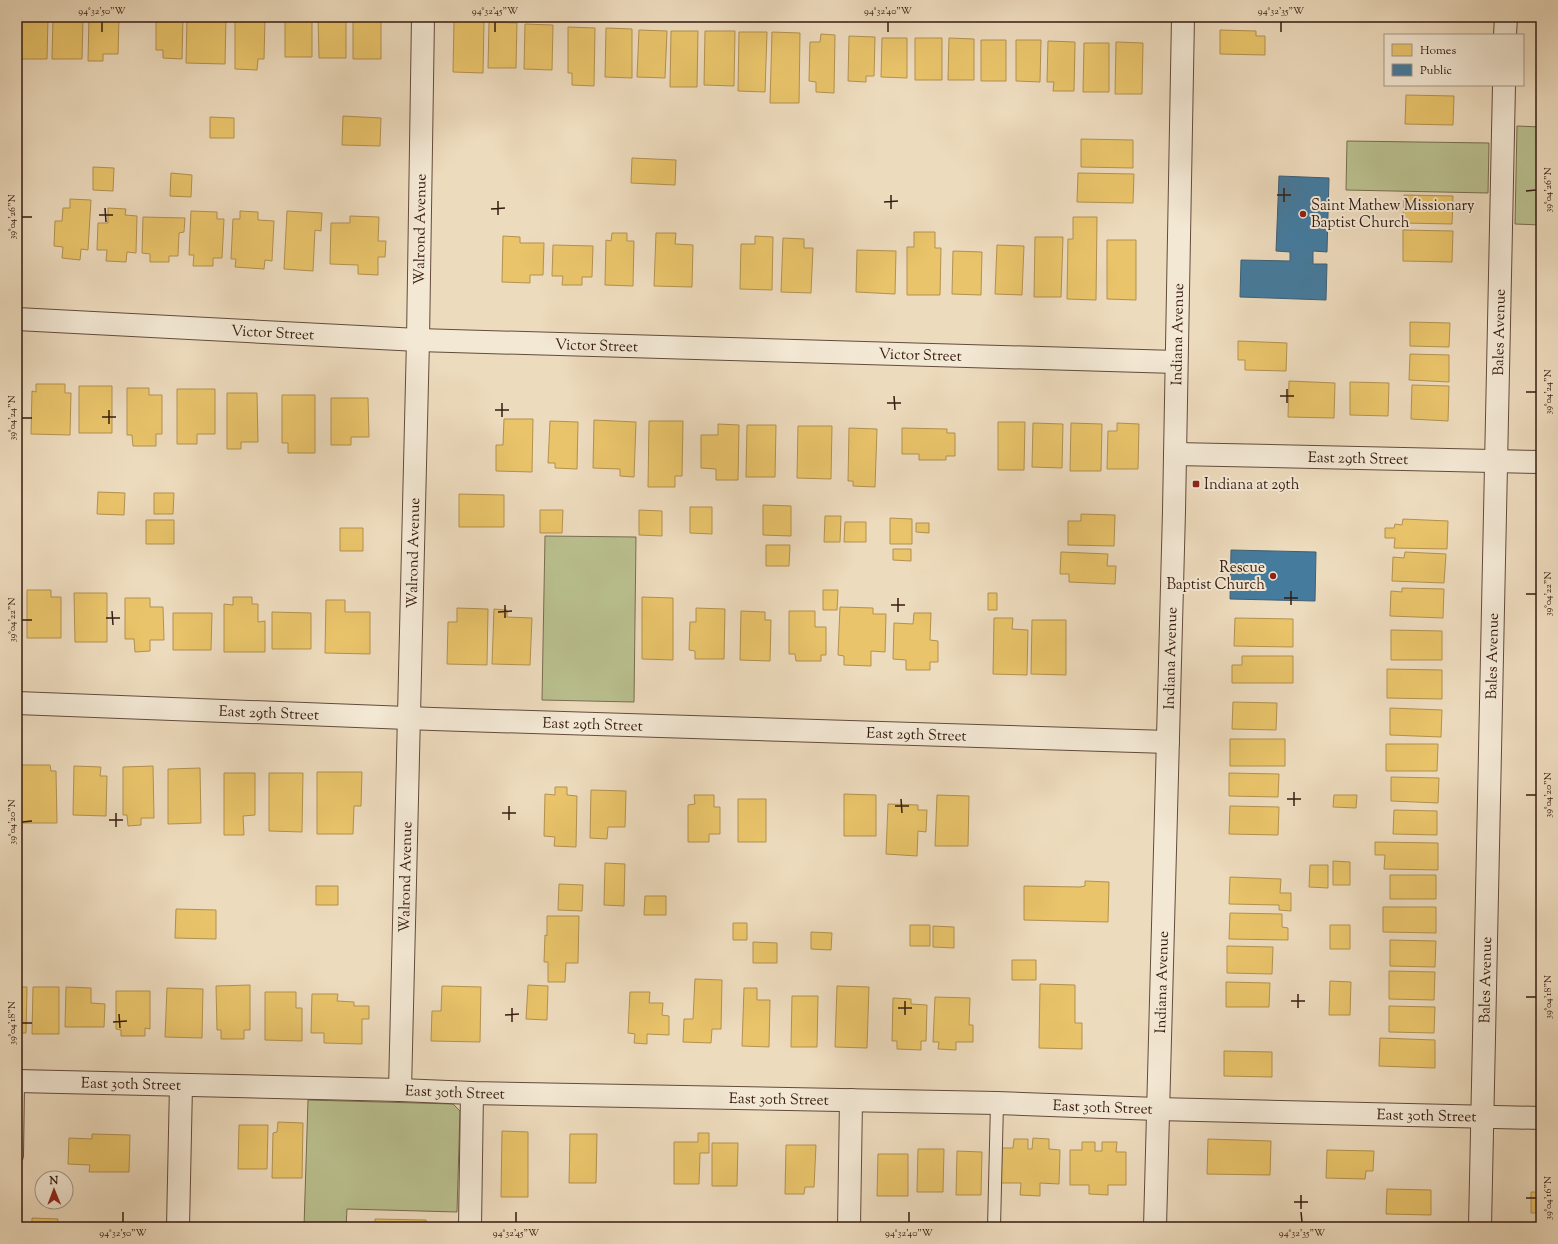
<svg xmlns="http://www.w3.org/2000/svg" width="1558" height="1244" viewBox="0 0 1558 1244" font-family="'Sorts Mill Goudy',serif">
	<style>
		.green { fill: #bac08f; stroke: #786e50 }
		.homes { fill: #e9c46a; stroke: #b3914f }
		.public { fill: #457b9d; stroke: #405e73 }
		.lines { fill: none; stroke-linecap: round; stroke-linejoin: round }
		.service-casing { stroke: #644b3c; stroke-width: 14 }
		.minor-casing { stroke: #644b3c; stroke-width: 24 }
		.tertiary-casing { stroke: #644b3c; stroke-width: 24 }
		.service { stroke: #f3e8d4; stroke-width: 12 }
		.minor { stroke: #f3e8d4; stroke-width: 22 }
		.tertiary { stroke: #f3e8d4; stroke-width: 22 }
		.ticks { fill: none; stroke: #361b11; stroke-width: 1.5 }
		.poi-dot { fill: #8f2418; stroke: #f3e8d4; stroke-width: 1.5 }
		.labels { text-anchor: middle; stroke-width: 4; stroke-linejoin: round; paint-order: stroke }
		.poi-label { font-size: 15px; fill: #361b11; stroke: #f3e8d4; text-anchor: start }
		.street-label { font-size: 15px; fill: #361b11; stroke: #f3e8d4 }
		.neatline { fill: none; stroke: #361b11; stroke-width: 1.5 }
		.ticks-label { font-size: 10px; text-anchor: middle; fill: #361b11 }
	</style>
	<rect width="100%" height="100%" fill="#eddbbd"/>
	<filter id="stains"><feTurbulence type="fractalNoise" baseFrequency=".005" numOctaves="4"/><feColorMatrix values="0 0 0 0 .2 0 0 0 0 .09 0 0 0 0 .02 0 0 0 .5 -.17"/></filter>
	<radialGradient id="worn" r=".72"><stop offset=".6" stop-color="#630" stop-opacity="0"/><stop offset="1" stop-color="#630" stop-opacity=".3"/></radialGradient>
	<!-- green -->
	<path class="green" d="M1517 126 1541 127V225L1515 224Z
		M1347 141 1489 143 1488 193 1346 190Z
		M545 536 636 537 634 702 542 700Z
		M308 1100 453 1104 460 1111 457 1212 347 1209 346 1227H304Z"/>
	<!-- homes -->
	<path class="homes" d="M20 17H48L47 59H20Z
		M53 17H83L82 59H52Z
		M89 17H119L118 54H103V61H88Z
		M156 17H183L182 59 163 58V50H156Z
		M187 17H226L225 64 186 63Z
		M235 17H265L264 59H258L257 70 235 69Z
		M285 17H312V57H285Z
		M318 17H346V58H319Z
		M353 17H381V59H353Z
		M454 21H484L483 73 453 72Z
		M489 22 517 23 516 68H488Z
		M525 24 553 25 552 70 524 69Z
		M568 27 595 28 594 86 572 85V73H568Z
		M606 28 632 29V78L605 77Z
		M639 30 667 31 665 78 637 77Z
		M1220 30 1256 31V36H1265V55L1220 54Z
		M671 31H698L697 87H670Z
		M705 31H735L734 86 704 85Z
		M739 32H767L765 92 738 91Z
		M772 32 800 33 799 103H770Z
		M821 34 835 35 834 93 816 92V82L809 81 810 42H820Z
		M849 36 875 37 874 76H866V82L848 81Z
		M882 38H907V78L881 77Z
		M915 38H942V80H915Z
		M949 38 974 39V80H948Z
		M981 40H1006V81H981Z
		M1016 40H1041L1040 82 1016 81Z
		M1048 41 1075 42 1074 91H1053L1054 82H1047Z
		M1116 42 1143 43 1142 94H1115Z
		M1084 43H1109V92H1083Z
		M1406 95 1454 96 1453 125 1405 124Z
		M343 116 381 118 380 146 342 145Z
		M210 117 234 118V138H210Z
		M1081 139 1133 140V168L1081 167Z
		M632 158 676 160 675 185 631 183Z
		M93 167 114 168 113 191 93 190Z
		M171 173 192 175 191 197 170 196Z
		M1078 173 1134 174 1133 203 1077 202Z
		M1404 195 1453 196 1452 224 1403 223Z
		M70 199 91 200 88 250 81 249 80 260 62 258 63 247 54 246 55 221H62L63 208H70Z
		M108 208 126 209 125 215 137 216 136 253 127 252 126 262 106 261 107 250H97L98 223H108Z
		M191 211 217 212V219H224L222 258H213V266H193L194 255H189Z
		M240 211 258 212V220L274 221 272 261 265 260 264 269 235 267 236 259H231L233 219H240Z
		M287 211 322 213 321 231 315 230 313 271 284 269Z
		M350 216 379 217 378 241H386L385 257H378V275L358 274V265L330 264 331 223H350Z
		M143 217 185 218 184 232 179 233 178 256H169V262H150V254L142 253Z
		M1073 217H1097L1096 300 1067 299 1068 239H1073Z
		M1403 230 1453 231 1452 262 1403 261Z
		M914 232H935V248H941L940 295H907V247H914Z
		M612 233H627V241H634L633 286 605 285 606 240 611 241Z
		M656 233H676L675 244 693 245 692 287 654 286Z
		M503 236 520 237V243H544L543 275H530V283L502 282Z
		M755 236 773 237 772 290 740 289 741 244H755Z
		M1035 237H1063L1061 297H1034Z
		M783 238 804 239V248H813L811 293 781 292Z
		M1107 240H1136V300L1107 299Z
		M553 245 593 246 592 277H582V285H562L563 276H552Z
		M997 245 1024 246 1022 295 995 294Z
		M857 250 896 251 895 294 856 292Z
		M953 251 982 252 981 295 952 294Z
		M1538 301H1541V319H1537Z
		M1410 322 1450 323 1449 347 1410 346Z
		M1238 341 1287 343 1286 371 1245 370V360H1238Z
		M1410 354 1449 355V382L1409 380Z
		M1538 363H1541V377H1538Z
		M1289 381 1335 383 1334 418 1288 417Z
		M1350 382 1389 383 1388 416 1350 415Z
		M36 384H65V393H71L70 435 31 434 32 391 36 392Z
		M1412 385 1449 386 1448 421 1411 419Z
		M79 386H112V433H79Z
		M127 388H149V395H162V434H156V446H133L132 435H127Z
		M177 389H215V434H197V444H177Z
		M227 393H257L258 442H241V449H227Z
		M282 395H315V453H288V443H282Z
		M331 398H368L369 437H351V445H331Z
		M17 405H20V434H17Z
		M504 419H533L532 472 496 471V445H503Z
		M594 420 636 422 634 477 620 476V469L593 468Z
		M550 421 578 422 577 469 555 468V463H548Z
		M649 421H683L682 476H675V487H648Z
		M998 422H1025L1024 470H998Z
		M1033 423 1063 424 1062 468 1032 467Z
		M1071 423 1102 424 1101 471H1070Z
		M1117 423 1139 424 1138 469H1107L1108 431H1117Z
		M718 424 739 425 738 480H716V469L701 468V435H718Z
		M747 425H776L775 477H746Z
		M798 426H832L831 479 797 478Z
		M849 428 877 429 875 487 853 486V481H848Z
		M902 428 947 429V433H955V456H946V460H919V454H902Z
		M98 492 125 493 124 515 97 514Z
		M154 493H174L173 514H154Z
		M459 494 504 495V527H459Z
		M763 505 791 506V536L763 535Z
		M690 507H712V534L690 533Z
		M540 510H563L562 533H540Z
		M639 510 662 511V536L639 535Z
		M1081 514 1115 515 1114 546 1068 545V521H1081Z
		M825 516H841L840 542H824Z
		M890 518 912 519V544H890Z
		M1403 519 1448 521 1447 549 1394 548 1395 538H1385V528H1394L1395 524 1402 525Z
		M146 520H174V544H146Z
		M845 522H866V542H844Z
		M916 523H929V533L916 532Z
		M340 528H363V551H340Z
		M766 545H790L789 566H766Z
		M893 549H911V561L893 560Z
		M1061 552 1108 554 1107 566H1116L1115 584 1069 582V574H1060Z
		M1405 552 1446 554 1444 583 1392 581 1393 557 1404 558Z
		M1402 588 1444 589 1443 618 1390 616 1391 591 1402 592Z
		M27 590H51V597H61V638H27Z
		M823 590H838L837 610H823Z
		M74 593H107V642H75Z
		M988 593H997V610H988Z
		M233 597H252V604H258V622L265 621V652H224V604L233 605Z
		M642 597 673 598V660L642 659Z
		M125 598H150V607H163L164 640H150V651L135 652 134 639H125Z
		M326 600H345V612H370V654L325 653Z
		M840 607 873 608V614H886L885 652 871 651V666L844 665V656L838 655Z
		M457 608 488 609 487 665 447 664 448 622H457Z
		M696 608 725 609 724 659H695V651L689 650 690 622H696Z
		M494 609 507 610V617L532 618 530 665 492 664Z
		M741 611 765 612V620H771L770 661 740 660Z
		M789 611H815V627H826V655H821V661H796L795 654H789Z
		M272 612 311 613V649H272Z
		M173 613H212L211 650H173Z
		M914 613H931L930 640 938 641V662H930V670H906V660L893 659 894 623 913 624Z
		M994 618H1013L1012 629 1028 630 1027 675 993 674Z
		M1235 618 1293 619V647L1234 646Z
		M1032 620H1066V675L1031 674Z
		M1391 630 1442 631V660H1391Z
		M1242 656H1293V683H1232V665H1242Z
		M1387 669 1442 670V699L1387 698Z
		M1233 702 1277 703 1276 730 1232 729Z
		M1390 708 1442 710 1441 737 1390 735Z
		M1230 739H1285V766H1230Z
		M1386 744H1438L1437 771H1386Z
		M21 765H50L51 771H56L57 823H21Z
		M74 766 101 767 100 776H107L106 816 73 815Z
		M153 766 154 818H141V825L128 826 127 815H123V767Z
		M200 768 201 823 168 824V769Z
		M317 772H362L361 806H354L353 834H317Z
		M224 773H255V815L243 816 244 835H224Z
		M269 773H303L302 832 269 831Z
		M1229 773 1279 774 1278 797 1229 796Z
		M1391 777 1439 778 1438 803 1391 801Z
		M555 787H567V795L577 796 576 847 554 846 555 837 544 836 545 794 555 795Z
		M591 790 626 791 625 827H608L607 839 590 838Z
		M844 794 876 795V836H844Z
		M694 795H714V807H720V834H709V842H688V805L695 804Z
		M937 795 969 796 968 846H935Z
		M1334 795H1357L1356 808 1333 807Z
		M1538 797H1541V816L1538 817Z
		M738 799H766V842H738Z
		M888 804 918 805V810H927L926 832 918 831 917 856 886 854Z
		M1230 806 1279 807 1278 835 1229 834Z
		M1394 810 1437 811V835L1393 834Z
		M1375 842 1438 843V870L1384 869 1385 855H1375Z
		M1333 861 1350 862V885H1333Z
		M605 863 625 864 624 906 604 905Z
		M1310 865H1328V888L1309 887Z
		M1390 875H1436V899H1390Z
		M1230 877 1281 879 1280 893H1291V911L1279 910V905L1229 904Z
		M1537 878H1541V894H1537Z
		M1085 881 1109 882 1108 922 1024 920V886L1080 887 1085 886Z
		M559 884 583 885 582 911 558 910Z
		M316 886H338V905H316Z
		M645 896H666V915H644Z
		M1383 907H1436V933L1383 932Z
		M176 909 216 910V939L175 938Z
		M1230 913 1282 914V927L1288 928V940L1229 939Z
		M547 916H579L578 963H566L565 982H548V962H544L545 935 547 936Z
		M733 923H747V940H733Z
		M910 925H930V946H910Z
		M1330 925H1350V949H1330Z
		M933 926 954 927V948L933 947Z
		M1537 926H1541V950H1537Z
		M811 932 832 933 831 950 811 949Z
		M1390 940 1436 941 1435 967 1390 966Z
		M753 942 777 943V963H753Z
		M1227 946 1273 947 1272 974 1227 973Z
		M1012 960H1036V980H1012Z
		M1389 971 1435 972 1434 1000 1389 999Z
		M17 978H19L18 987H27L26 1033H17Z
		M695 979 722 980 721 1029H712L711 1043 683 1042 684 1019H693Z
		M1330 981 1351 982 1350 1015H1329Z
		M1226 982 1270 983 1269 1007H1226Z
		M1040 984 1075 985V1023H1082V1049L1039 1048Z
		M250 985V1030H244V1039H221V1030H217L216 986Z
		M528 985 548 986 547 1020 526 1019Z
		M442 986 481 987 480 1042 431 1041 432 1011H441Z
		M837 986 869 987 867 1048 835 1047Z
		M33 987H59V1034H32Z
		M66 987 91 988V1003L105 1004 104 1027H65Z
		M167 988 203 989 202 1038 165 1037Z
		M744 988H757V1000H770L769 1047 742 1046Z
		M116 991H150V1029L145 1028V1036H121V1030L116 1029Z
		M265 992H296V1008H302V1041L265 1040Z
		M630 992H650L649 1003H663L662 1015 669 1016V1035L647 1034V1044L634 1043 635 1034 628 1033Z
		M312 994H338L337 1001 354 1002V1006H369V1019H362V1044L324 1043V1033H311Z
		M792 996H818L817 1047H791Z
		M935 997 970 998 969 1025H973V1042H956V1050L938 1049 939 1042H933Z
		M893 998 911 999V1004L927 1005 926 1041H921V1050L897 1049V1041H892Z
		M1389 1006 1435 1007 1434 1033 1389 1032Z
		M1380 1038 1435 1040V1068L1379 1066Z
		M1224 1051 1272 1052V1077L1224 1076Z
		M278 1122 303 1123 302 1178H272L273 1133 277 1132Z
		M239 1125H268L267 1169H238Z
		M502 1131 528 1132V1197H501Z
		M698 1133H709V1153H700L699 1184H674V1142H698Z
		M92 1134 130 1135 129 1172H89L90 1165 68 1164 69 1138 92 1139Z
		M570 1134H597L596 1183H569Z
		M1033 1138 1049 1139V1149L1060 1150 1059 1184 1040 1183V1196L1020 1195 1021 1183H1001L1002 1148H1013L1014 1139H1028V1149H1032Z
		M1208 1139 1271 1141 1270 1175 1207 1174Z
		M1082 1142H1095V1151H1102V1142H1117L1116 1152H1126V1185H1108V1195L1089 1194V1185H1070V1150H1082Z
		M712 1143H738L737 1186H712Z
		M786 1145H816L814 1187H805L804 1194H785Z
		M918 1149H944L943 1192H917Z
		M1327 1150 1374 1151 1373 1171H1366L1365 1179 1326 1178Z
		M957 1151 982 1152 981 1195H956Z
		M878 1154H908V1196H877Z
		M1387 1189 1431 1190V1215L1386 1214Z
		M1531 1192H1541V1219H1540V1213H1531Z
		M32 1218 58 1219 57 1227H32Z
		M375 1219 426 1220V1227H364V1226H375Z"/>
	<!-- public -->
	<path class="public" d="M1279 176 1329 178 1327 252 1313 251V264H1327L1326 300 1240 297 1241 260 1290 261V252L1276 251Z
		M1231 550 1316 552 1315 601 1230 599Z"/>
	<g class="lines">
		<!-- service casing -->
		<g class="service-casing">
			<path id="service" d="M17 1156 18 1081
				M994 1227 997 1103"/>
		</g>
		<!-- minor casing -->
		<g class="minor-casing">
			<g id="minor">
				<path d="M1505 35 1506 17"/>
				<path id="s1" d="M17 319 418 340 1176 362"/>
				<path id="s2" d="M1175 454 1541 462"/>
				<path id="s3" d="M17 703 433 719 1168 742"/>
				<path id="s4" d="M17 1081 400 1090 472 1093 997 1103 1157 1109 1541 1118"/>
				<path id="s5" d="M400 1090 418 340 423 17"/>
				<path d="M178 1227 181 1085"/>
				<path d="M470 1227 472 1093"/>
				<path d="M849 1227 851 1100"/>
				<path id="s6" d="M1480 1227 1504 85"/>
			</g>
		</g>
		<!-- tertiary casing -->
		<g class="tertiary-casing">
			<g id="tertiary">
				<path id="s7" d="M1155 1227 1174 511 1183 17"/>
			</g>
		</g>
		<!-- service -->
		<use href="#service" class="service"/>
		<!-- minor -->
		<use href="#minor" class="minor"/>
		<!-- tertiary -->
		<use href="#tertiary" class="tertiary"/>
	</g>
	<!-- ticks -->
	<path class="ticks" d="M102 22V32M495 22V32M888 22V32M1281 22V32M1284 188V202M1526 191 1536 190M891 195V209M1277 195H1291M498 201V215M884 202 898 201M105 208 106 222M491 209 505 208M99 215H113M22 217H32M1287 389V403M1526 392H1536M894 396 895 410M1280 396H1294M502 403V417M887 403H901M109 410V424M495 410H509M102 417H116M22 418H32M1291 591V605M1526 594H1536M898 598V612M1284 598H1298M505 605V618M891 605H905M112 611 113 625M498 612 512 611M106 618H120M22 620H32M1294 792V806M1526 795H1536M901 799 902 813M1287 799H1301M509 806V820M895 806H909M116 813V827M502 813H516M109 820H123M22 822 32 821M1298 994V1008M1526 997H1536M905 1001V1015M1291 1001H1305M512 1008V1022M898 1008H912M119 1014 120 1028M505 1015 519 1014M113 1022 127 1021M22 1023H32M1301 1195V1209M1526 1198H1536M1294 1202H1308M123 1212V1222M516 1212V1222M909 1212V1222M1301 1212 1302 1222"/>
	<!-- markers -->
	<g class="poi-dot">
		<circle cx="1303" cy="214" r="4"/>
		<rect x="1192" y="480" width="8" height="8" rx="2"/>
		<circle cx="1273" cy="576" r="4"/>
	</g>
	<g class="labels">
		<!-- poi labels -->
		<g class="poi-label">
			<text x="1311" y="210">Saint Mathew Missionary<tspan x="1311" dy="17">Baptist Church</tspan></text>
			<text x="1204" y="489">Indiana at 29th</text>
			<text x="1265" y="572" text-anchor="end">Rescue<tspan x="1265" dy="17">Baptist Church</tspan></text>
		</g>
		<!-- street labels -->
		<g class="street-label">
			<text dy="5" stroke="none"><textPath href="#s5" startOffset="861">Walrond Avenue</textPath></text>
			<text dy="5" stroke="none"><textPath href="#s1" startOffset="256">Victor Street</textPath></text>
			<text dy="5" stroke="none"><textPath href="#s6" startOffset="895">Bales Avenue</textPath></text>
			<text dy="5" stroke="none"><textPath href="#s7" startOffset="893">Indiana Avenue</textPath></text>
			<text dy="5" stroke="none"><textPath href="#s1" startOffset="580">Victor Street</textPath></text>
			<text dy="5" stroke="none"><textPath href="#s1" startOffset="904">Victor Street</textPath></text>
			<text dy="5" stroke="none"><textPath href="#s2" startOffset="183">East 29th Street</textPath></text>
			<text dy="5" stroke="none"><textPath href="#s5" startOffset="537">Walrond Avenue</textPath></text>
			<text dy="5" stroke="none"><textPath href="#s6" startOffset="571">Bales Avenue</textPath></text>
			<text dy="5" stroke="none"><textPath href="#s7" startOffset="569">Indiana Avenue</textPath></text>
			<text dy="5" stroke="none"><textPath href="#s3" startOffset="252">East 29th Street</textPath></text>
			<text dy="5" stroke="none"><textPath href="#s3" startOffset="576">East 29th Street</textPath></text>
			<text dy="5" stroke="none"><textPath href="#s3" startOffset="900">East 29th Street</textPath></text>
			<text dy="5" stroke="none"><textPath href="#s5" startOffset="213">Walrond Avenue</textPath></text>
			<text dy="5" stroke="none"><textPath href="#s6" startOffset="247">Bales Avenue</textPath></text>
			<text dy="5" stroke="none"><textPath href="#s7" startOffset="245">Indiana Avenue</textPath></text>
			<text dy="5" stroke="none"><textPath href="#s4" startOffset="114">East 30th Street</textPath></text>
			<text dy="5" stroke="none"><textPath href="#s4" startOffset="438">East 30th Street</textPath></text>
			<text dy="5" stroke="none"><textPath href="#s4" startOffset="762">East 30th Street</textPath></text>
			<text dy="5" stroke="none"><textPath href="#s4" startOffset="1086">East 30th Street</textPath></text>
			<text dy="5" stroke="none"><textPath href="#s4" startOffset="1410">East 30th Street</textPath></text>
		</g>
	</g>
	<!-- margin -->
	<rect width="1558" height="1244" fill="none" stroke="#eddbbd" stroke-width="44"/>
	<!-- legend -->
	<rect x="1384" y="34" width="140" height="52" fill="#f3e8d4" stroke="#a79686"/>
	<rect x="1392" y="44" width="20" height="12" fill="#e9c46a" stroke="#a79686"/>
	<text x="1420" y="54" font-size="12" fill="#361b11">Homes</text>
	<rect x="1392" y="64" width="20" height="12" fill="#457b9d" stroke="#a79686"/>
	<text x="1420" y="74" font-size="12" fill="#361b11">Public</text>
	<!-- north arrow -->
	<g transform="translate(54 1190) rotate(359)"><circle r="19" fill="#f3e8d4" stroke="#a79686"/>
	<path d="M0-3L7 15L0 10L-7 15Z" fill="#8f2418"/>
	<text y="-6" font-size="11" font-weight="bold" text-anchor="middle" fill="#361b11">N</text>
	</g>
	<rect x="22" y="22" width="1514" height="1200" class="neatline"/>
	<g class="ticks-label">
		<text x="102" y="14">94°32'50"W</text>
		<text x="495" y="14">94°32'45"W</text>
		<text x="888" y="14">94°32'40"W</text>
		<text x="1281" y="14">94°32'35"W</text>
		<text transform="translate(1547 190) rotate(-90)" y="4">39°04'26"N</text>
		<text transform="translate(11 217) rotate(-90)" y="4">39°04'26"N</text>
		<text transform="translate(1547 392) rotate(-90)" y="4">39°04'24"N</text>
		<text transform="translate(11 418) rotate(-90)" y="4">39°04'24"N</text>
		<text transform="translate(1547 594) rotate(-90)" y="4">39°04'22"N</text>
		<text transform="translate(11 620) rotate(-90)" y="4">39°04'22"N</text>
		<text transform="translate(1547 795) rotate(-90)" y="4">39°04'20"N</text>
		<text transform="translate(11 822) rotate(-90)" y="4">39°04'20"N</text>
		<text transform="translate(1547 997) rotate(-90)" y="4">39°04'18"N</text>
		<text transform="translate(11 1023) rotate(-90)" y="4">39°04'18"N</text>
		<text transform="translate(1547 1198) rotate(-90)" y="4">39°04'16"N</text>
		<text x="123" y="1236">94°32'50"W</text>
		<text x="516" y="1236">94°32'45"W</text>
		<text x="909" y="1236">94°32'40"W</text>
		<text x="1302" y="1236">94°32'35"W</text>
	</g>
	<rect width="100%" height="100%" filter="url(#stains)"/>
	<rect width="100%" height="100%" fill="url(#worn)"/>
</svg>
